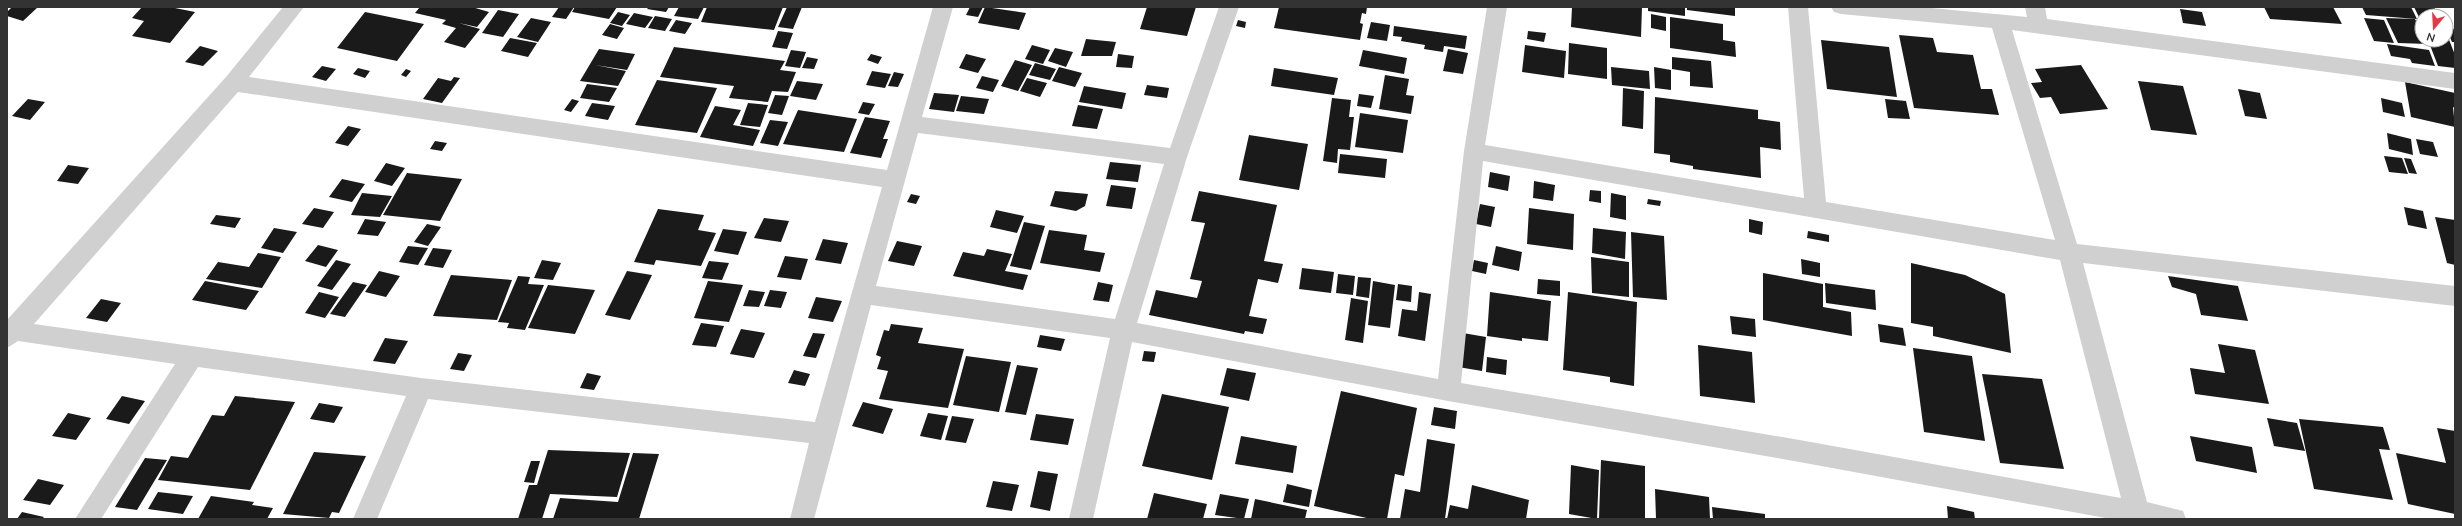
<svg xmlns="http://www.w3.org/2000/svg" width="2462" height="526" viewBox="0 0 2462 526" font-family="'Nunito Sans',sans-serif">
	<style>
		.building { fill: #1a1a1a }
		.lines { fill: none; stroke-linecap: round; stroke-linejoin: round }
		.minor { fill: #d0d0d0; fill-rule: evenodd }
	</style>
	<rect width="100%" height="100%" fill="#fff"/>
	<!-- building -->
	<path class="building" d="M12 7H38L23 21 7 16V12Z
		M142 7H170L195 12 170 43 132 36 144 21 132 18Z
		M420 7H472L489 12 477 27 459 23 480 29 465 48 444 42 456 28 442 24 446 20 415 13Z
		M559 7H574L566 19 552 17Z
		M575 7H617L609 19 572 12Z
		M649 7H669L666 12 647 9Z
		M679 7H704L698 19 674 16Z
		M707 7H783L774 30 701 22Z
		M787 7H802L793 29 778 27Z
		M970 7H983L978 17 966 15Z
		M985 7 1026 13 1019 30 978 23Z
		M1147 7H1196L1187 36 1140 29Z
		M1279 7H1367L1366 14 1362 13 1360 23 1363 24 1360 40 1274 28Z
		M1572 7H1642L1641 37 1571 27Z
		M1648 7H1685V16L1648 11Z
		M1687 7H1735V16L1687 10Z
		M2264 7H2333L2342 24 2270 19Z
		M2362 7H2411L2417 19 2366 15Z
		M2414 7H2434L2439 16H2422V23Z
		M2180 9 2202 12 2206 26 2183 23Z
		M498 10 519 14 503 37 482 33Z
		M365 12 424 24 397 61 337 48Z
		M618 12 630 15 622 26 610 23Z
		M634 13 653 17 645 28 626 24Z
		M1651 14 1666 17V31L1651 28Z
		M655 16 672 19 665 31 648 28Z
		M1670 17 1723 24V40L1735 42 1736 57 1670 48Z
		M531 18 551 22 538 42 517 37Z
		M2364 18 2384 20 2394 43 2374 41Z
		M2386 18 2415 19 2422 33V40H2426L2428 44 2398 43Z
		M676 20 692 23 685 34 669 31Z
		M1238 20 1246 22 1245 28 1236 26Z
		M1371 22 1390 25 1387 41 1367 38Z
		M610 24 624 28 617 39 602 35Z
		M1394 26 1467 36 1465 49 1444 46 1443 52 1424 49 1425 45 1401 41 1402 37 1393 36Z
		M2446 28 2455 29V42H2452Z
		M778 31 793 33 787 49 772 47Z
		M1528 31 1546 33 1544 42 1527 39Z
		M2446 32 2455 55V68L2438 66 2428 40H2446Z
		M1899 35 1933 38 1937 52 1973 55 1981 89H1992L1999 115 1914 108Z
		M510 38 537 43 528 57 501 51Z
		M1086 39 1116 42 1112 56H1081Z
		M1821 40 1889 47 1897 97 1827 89Z
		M1569 43 1607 48V79L1568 74Z
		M2387 44 2429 50 2435 66 2412 63 2410 59 2391 56Z
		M1032 45 1050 50 1043 64 1025 59Z
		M1525 45 1566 51 1564 78 1522 72Z
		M200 46 218 51 203 66 185 62Z
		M674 47 785 61 780 70 796 72 788 92 772 91 768 102 729 98 734 86 660 77Z
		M1055 48 1073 52 1066 67 1048 61Z
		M599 49 635 54 627 70 595 65 626 71 618 86 580 81Z
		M1448 49 1468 53 1463 74 1443 71Z
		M791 50 806 52 800 68 785 66Z
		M1363 50 1407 58 1404 74 1359 66Z
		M871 54 882 57 878 64 867 60Z
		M966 54 986 59 978 73 959 68Z
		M1118 54 1134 56 1132 68 1116 67Z
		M807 57 818 59 814 69 802 68Z
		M1672 57 1711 61 1713 88 1690 86V72L1672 69Z
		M1015 60 1032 65 1018 91 1001 86Z
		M1035 63 1056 69 1050 80 1029 75Z
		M2081 65 2108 109 2060 114 2051 97 2040 98 2031 83 2042 82 2035 69Z
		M322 66 336 69 326 81 312 77Z
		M1059 67 1082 73 1075 87 1052 81Z
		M1611 67 1649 71 1650 89 1612 85Z
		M1654 67 1671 70V90L1655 88Z
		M358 68 370 71 365 78 353 74Z
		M1274 68 1338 78 1334 95 1271 86Z
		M406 69 411 71 406 77 401 75Z
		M872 71 891 74 885 88 866 85Z
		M894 72 904 74 898 87 888 86Z
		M1385 75 1409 79 1406 95 1414 96 1411 114 1379 109Z
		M982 76 999 80 993 92 976 88Z
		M454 77 460 78 442 103 423 99 438 78 451 81Z
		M1027 78 1047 83 1040 97 1020 91Z
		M657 80 717 88 697 133 635 125Z
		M797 81 823 84 816 100 790 96Z
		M2138 81 2183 86 2197 135 2151 130Z
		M2405 82 2455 93V108L2453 107 2455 127 2411 117Z
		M587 84 617 88 609 102 580 98Z
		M1147 85 1169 88 1167 98 1144 95Z
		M1084 86 1126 93 1122 109 1079 102Z
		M1623 88 1644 91 1643 129 1622 126Z
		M2238 89 2260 93 2267 119 2245 116Z
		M934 93 959 95 954 112 929 109Z
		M1359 94 1374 96 1371 108 1357 106Z
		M775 95 789 96 782 115 768 113Z
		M961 96 989 99 984 114 956 111Z
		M1655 97 1758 110V119L1780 122 1781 150 1760 147 1761 178 1693 169V166L1670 162V155L1654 153Z
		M1332 98 1351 100 1349 117H1354L1350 150 1338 149 1337 163 1323 161Z
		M2381 98 2402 103 2405 117 2383 112Z
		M28 99 45 102 30 120 12 116Z
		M572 99 579 101 571 112 564 110Z
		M1885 99 1906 101 1910 119 1888 118Z
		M863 102 875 104 869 115 858 113Z
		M592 103 615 106 608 120 585 116Z
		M748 103 768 105 760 127 740 125Z
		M1078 105 1103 109 1097 129 1072 126Z
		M715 106 741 110 733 125 760 130 753 146 700 137Z
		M798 110 857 119 844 152 783 144Z
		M1360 113 1408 120 1403 153 1355 147Z
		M865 117 890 121 883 139H888L881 158 850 153Z
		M770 120 788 122 778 146 760 143Z
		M348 126 361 129 348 146 335 143Z
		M2387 133 2411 139 2413 155 2389 149Z
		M1249 135 1308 144 1299 190 1239 180Z
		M2416 139 2433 142 2438 157 2420 154Z
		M435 141 447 143 442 151 430 149Z
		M1340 154 1387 159 1385 178 1338 173Z
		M2384 156 2402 158 2408 174 2389 172Z
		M2404 158 2411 159 2417 174 2409 173Z
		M1110 162 1141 165 1138 182 1106 179Z
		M386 163 405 168 392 186 374 181Z
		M68 165 89 168 78 184 57 181Z
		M1490 172 1510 176 1508 191 1488 187Z
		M407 173 462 179 440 221 383 215Z
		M342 179 365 184 352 202 329 197Z
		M1534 181 1555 185 1553 201 1533 198Z
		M1111 185 1136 188 1132 209 1106 206Z
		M1590 190 1601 191V203L1589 201Z
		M1055 191 1088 194 1085 206 1076 211 1050 206Z
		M1199 191 1277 205 1264 261 1283 264 1278 283 1258 279 1249 316 1267 319 1263 334 1245 331 1244 334 1149 315 1156 290 1197 298 1202 281 1190 279 1205 223 1191 221Z
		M362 193 392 196 380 217 351 215Z
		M1611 193 1626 196V220L1610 217Z
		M911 194 920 196 916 204 907 202Z
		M1648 199 1661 201 1660 206 1647 204Z
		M1480 204 1495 207 1491 227 1476 224Z
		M2404 207 2423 211 2427 229 2408 225Z
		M314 208 334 212 323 228 302 224Z
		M1529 208 1574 214 1573 250 1527 244Z
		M658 209 704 215 698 230 716 233 701 266 656 260 654 265 634 262Z
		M996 210 1024 216 1017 233 990 227Z
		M216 215 241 218 235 228 210 224Z
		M2435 217 2455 220V265L2447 263Z
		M764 218 789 221 781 242 754 238Z
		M365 219 386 222 378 236 357 234Z
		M1749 219 1763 222 1762 235 1749 232Z
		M1024 222 1045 226 1031 270 1010 266Z
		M427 224 441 227 428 246 414 242Z
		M274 228 297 232 283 253 261 248Z
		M1593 228 1626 232 1625 259 1592 253Z
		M723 229 747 232 738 255 714 251Z
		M1049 230 1087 235 1084 250 1105 253 1100 272 1040 263Z
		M1808 231 1829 235V242L1807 238Z
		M1631 232 1664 236 1667 300 1633 297Z
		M823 239 848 243 841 264 815 260Z
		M897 241 922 246 914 266 888 261Z
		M318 245 338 250 326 267 305 261Z
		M408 246 428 248 418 265 399 262Z
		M1496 246 1522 252 1519 271 1492 265Z
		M433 248 452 250 443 268 424 265Z
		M987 249 1012 254 1005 271 1028 275 1023 290 953 276 963 252 984 256Z
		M258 253 281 257 262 288 206 279 218 262 249 267Z
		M785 256 808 259 801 280 777 277Z
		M1591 257 1629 262V297L1592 293Z
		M1801 259 1820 263V277L1802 274Z
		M336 260 351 264 332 290 317 286Z
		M542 260 561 263 553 280 534 278Z
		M1474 260 1488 263 1486 274 1472 271Z
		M709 261 729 263 722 280 702 278Z
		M1911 263 1965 275 2005 294 2011 353 1933 336V327L1911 323Z
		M1302 268 1334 272 1331 293 1299 289Z
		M379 271 400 276 386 297 365 292Z
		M627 271 652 275 630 320 605 315Z
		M1763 273 1823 284V307L1851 312 1852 336 1763 320Z
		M1338 274 1355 276 1353 295 1336 293Z
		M451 275 512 280 497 320 433 316Z
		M518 276 530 277 528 284 544 285 525 330 507 328 509 323 498 322Z
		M2168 276 2238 286 2248 321 2201 315 2196 294 2172 287Z
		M1358 277 1371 278 1369 298 1356 296Z
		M1538 279 1560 281V296L1537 294Z
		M205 281 259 291 246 310 192 300Z
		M708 281 743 285 729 322 694 318Z
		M1373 281 1395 285 1390 328 1368 325Z
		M353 282 367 285 345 317 330 314Z
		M1098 282 1113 285 1109 302 1093 300Z
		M1825 283 1875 290 1876 310 1826 303Z
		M1398 284 1412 286 1411 302 1396 300Z
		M548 285 595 290 575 334 528 328Z
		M749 290 765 292 759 307 743 306Z
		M770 290 787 292 781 308 764 306Z
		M319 292 339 297 325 318 305 313Z
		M1419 292 1431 294 1425 341 1398 336 1402 309 1417 311Z
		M1490 292 1551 301 1548 341 1522 338V341L1487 336Z
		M1568 292 1637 302 1634 386 1610 382V377L1563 370Z
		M816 297 842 301 833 322 808 318Z
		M1351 298 1368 301 1363 343 1345 340Z
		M101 299 121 303 107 322 86 318Z
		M1730 316 1755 319 1756 337 1732 334Z
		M701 323 724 326 716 347 692 345Z
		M891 324 923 328 918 343 964 349 948 408 879 399 888 371 877 369 881 357 876 355 884 330 889 331Z
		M1878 324 1903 328 1906 346 1880 342Z
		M741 329 765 333 754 358 730 354Z
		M813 333 825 334 816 358 803 356Z
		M1463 333 1486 337 1482 371 1458 367Z
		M1040 335 1065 339 1061 351 1037 347Z
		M385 338 408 341 395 364 373 361Z
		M2218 344 2255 350 2269 404 2195 394 2190 368 2225 373Z
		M1698 345 1752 352 1755 403 1700 396Z
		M1913 348 1972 356 1985 441 1924 432Z
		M1144 351 1156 352 1154 362 1142 361Z
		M458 353 472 355 464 371 450 369Z
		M966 356 1011 362 999 412 953 405Z
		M1487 357 1507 360 1506 375 1486 372Z
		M1017 365 1038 368 1026 415 1005 412Z
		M1227 368 1256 373 1249 401 1220 395Z
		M794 370 810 374 805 386 788 383Z
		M587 373 601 376 594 390 580 388Z
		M1982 374 2042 379 2064 469 2000 463Z
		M1341 391 1417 408 1404 476 1395 474 1387 519H1371L1314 506Z
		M1162 394 1229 407 1212 480 1142 466Z
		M122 396 145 401 129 424 106 419Z
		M235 396 295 402 250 490 158 480 171 456 188 458 212 415 224 416Z
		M863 402 893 409 883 434 852 426Z
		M319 403 343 407 334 423 310 419Z
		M1434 407 1457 411 1455 429 1431 425Z
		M68 413 91 418 76 440 52 436Z
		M928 413 948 416 941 440 920 436Z
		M1036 414 1074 419 1068 445 1030 440Z
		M952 416 974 419 966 443 945 440Z
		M2267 418 2297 423 2305 451 2274 446Z
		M2299 419 2383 427 2390 450 2379 449 2393 500 2314 489Z
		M2437 428 2455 431V514L2408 504 2396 453 2446 463Z
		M1241 436 1297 446 1293 473 1235 464Z
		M2190 436 2252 447 2257 473 2196 461Z
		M1427 439 1455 444 1445 519H1400L1405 489 1420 492Z
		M548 450 630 453 617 497 550 494 542 519H518L529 485H537Z
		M314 452 366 456 339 513 332 512 329 518 283 514Z
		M633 453 659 454 639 519H553L560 498 618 502Z
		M145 458 167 460 137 510 115 507Z
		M1601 460 1645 466V519H1599Z
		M531 461H540L534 483 524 482Z
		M1571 465 1599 470 1597 519 1569 514Z
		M1038 471 1058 474 1050 511 1030 507Z
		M38 479 64 485 50 505 23 500Z
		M993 481 1019 485 1012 511 986 507Z
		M1287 484 1312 490 1309 507 1283 502Z
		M1472 485 1529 500 1526 519H1447L1450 505 1468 509Z
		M1655 489 1709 497 1710 519H1656Z
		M158 492 193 496 183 514 148 509Z
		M1154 493 1207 504 1203 519H1147Z
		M1220 494 1249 499 1244 519 1215 515Z
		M211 496 254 502 252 505 273 508 267 519H198Z
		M1255 499 1307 510 1305 519H1251Z
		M1947 506 1974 512 1975 519H1948Z
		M1712 507 1765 514V519H1713Z
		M22 512 44 517 42 519H17Z"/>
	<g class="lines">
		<!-- minor -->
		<path class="minor" d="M283 7H304L249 77 887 170 933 7H953L922 117 1170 148 1219 7H1239L1187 157 1137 323 1438 379 1464 151 1487 7H1507L1485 145 1804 198 1788 7H1808L1826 202 2055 240 1992 28 1841 14 1834 12 1831 7H1921L2027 17 2025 7H2045L2047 19 2455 73V89L2012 30 2077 244 2455 286V306L2083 263 2147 502 2183 511 2186 519H2111L1794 461 1448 401 1132 342 1093 519H1069L1110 338 871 305 814 519H790L809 443 428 399 377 519H353L406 396 198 367 101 519H75L175 364 18 341 7 348V320L226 77ZM238 92 882 187 815 422 421 378 34 324ZM918 133 1164 164 1115 319 876 286ZM1483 161 2060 260 2121 498 1794 439 1461 383Z"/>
	</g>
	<!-- border -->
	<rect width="2462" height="526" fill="none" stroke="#333333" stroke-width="16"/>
	<!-- north arrow -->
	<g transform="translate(2434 28) rotate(198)"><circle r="19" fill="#ffffff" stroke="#adadad"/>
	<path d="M0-3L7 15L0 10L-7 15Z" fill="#e63946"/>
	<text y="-6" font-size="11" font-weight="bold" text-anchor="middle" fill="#333333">N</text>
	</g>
</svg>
